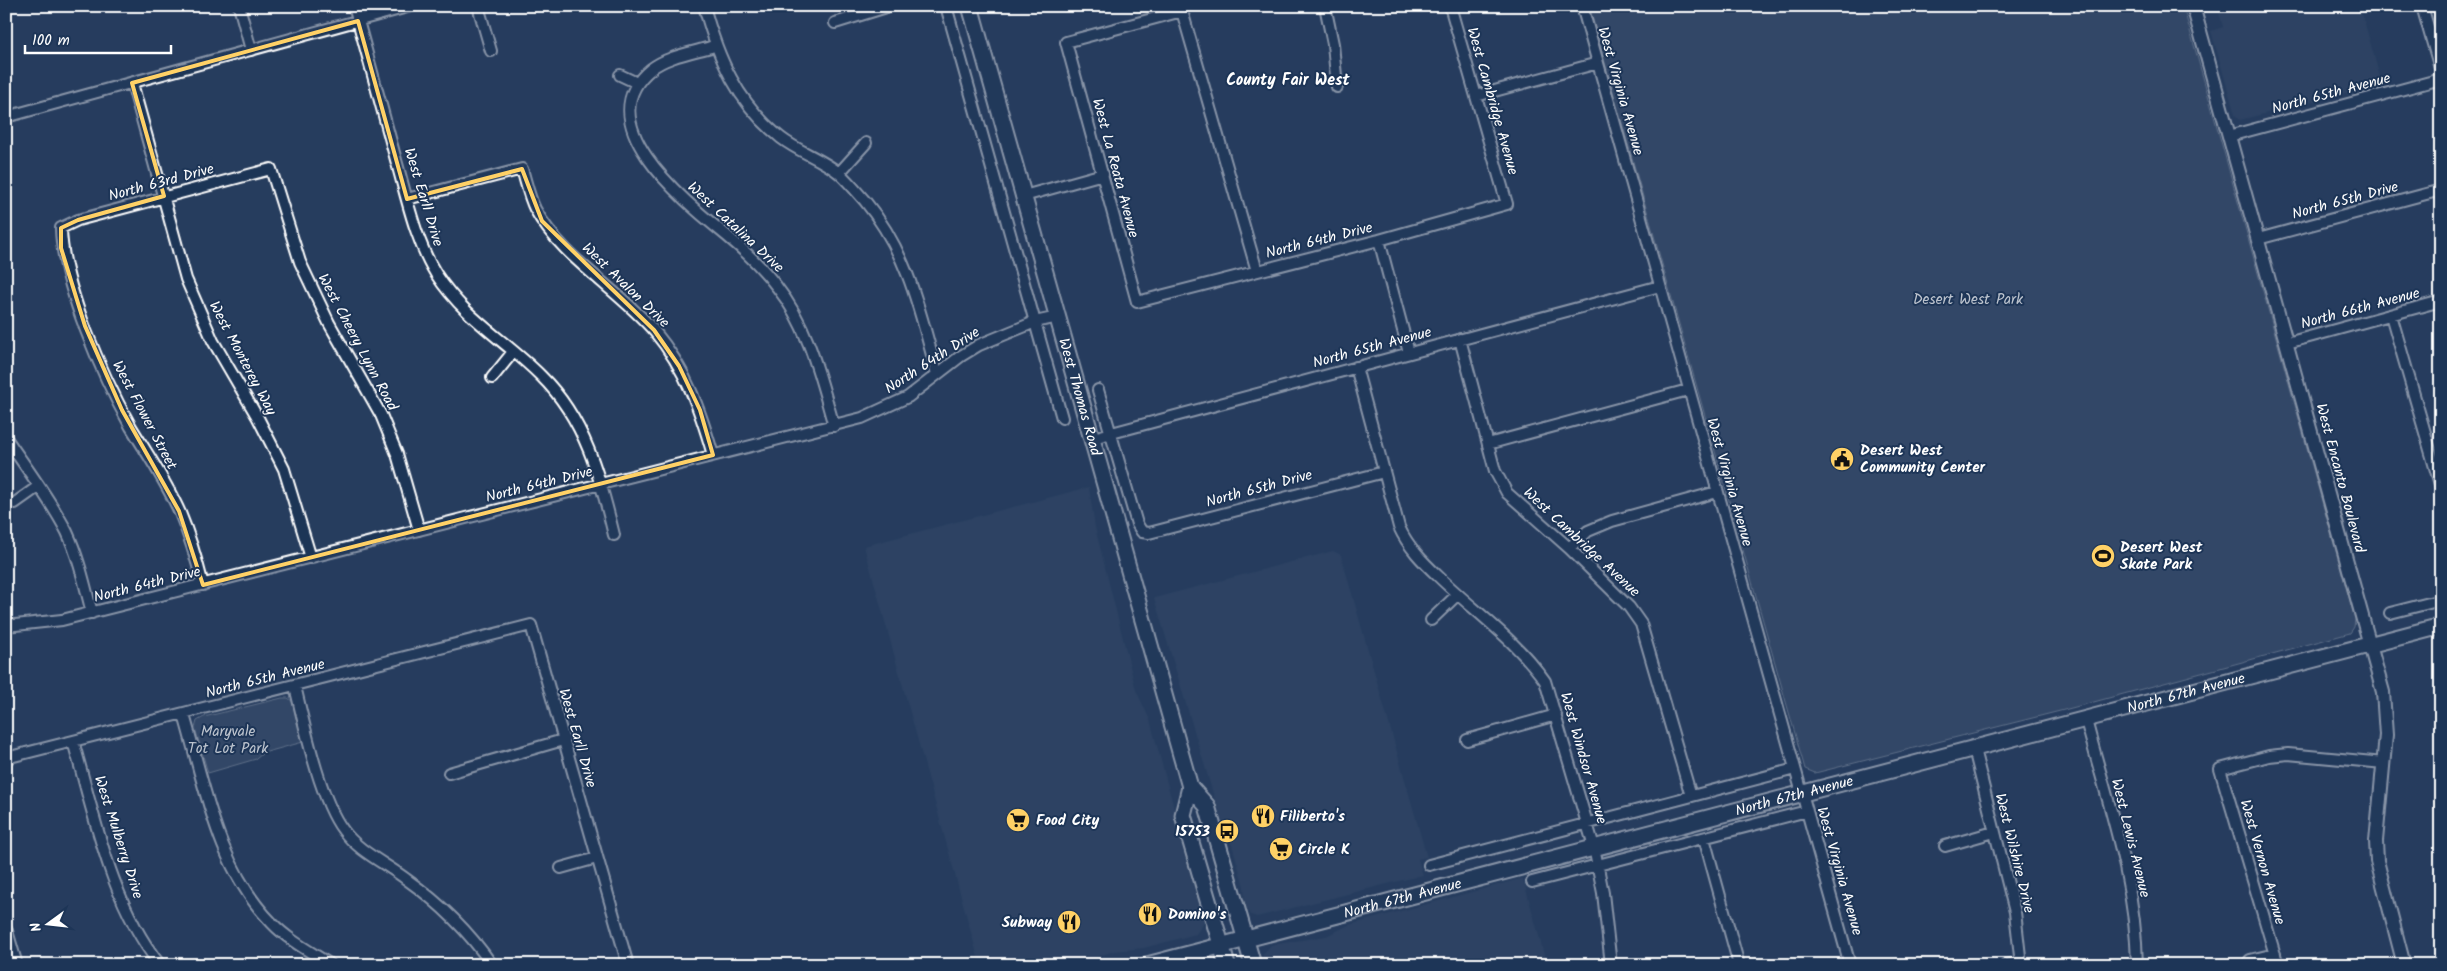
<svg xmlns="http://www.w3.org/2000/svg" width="2447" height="971" viewBox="0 0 2447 971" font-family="Kalam,sans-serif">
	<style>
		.built { fill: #344a68 }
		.green { fill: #425672; stroke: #a0aab8 }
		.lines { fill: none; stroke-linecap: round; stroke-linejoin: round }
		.minor-casing { stroke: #fff; stroke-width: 14 }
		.tertiary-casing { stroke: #fff; stroke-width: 16 }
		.secondary-casing { stroke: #fff; stroke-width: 19 }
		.minor { stroke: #1d3557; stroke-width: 10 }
		.tertiary { stroke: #1d3557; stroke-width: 12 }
		.secondary { stroke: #1d3557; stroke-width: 15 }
		.marked { fill: none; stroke: #ffd166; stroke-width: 4; stroke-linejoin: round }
		.labels { text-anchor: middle; stroke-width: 4; stroke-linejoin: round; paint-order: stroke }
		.street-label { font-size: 15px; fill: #fff; stroke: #1d3557 }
		.park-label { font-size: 15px; fill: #bdc4ce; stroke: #1d3557 }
		.poi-label { font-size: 15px; font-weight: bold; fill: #fff; stroke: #1d3557; text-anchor: start }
		.neighbourhood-label { font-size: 16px; font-weight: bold; fill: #fff; stroke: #1d3557 }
	</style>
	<rect width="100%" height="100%" fill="#263d5e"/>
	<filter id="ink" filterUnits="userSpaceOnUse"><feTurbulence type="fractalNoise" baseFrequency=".02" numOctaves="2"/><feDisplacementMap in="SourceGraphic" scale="10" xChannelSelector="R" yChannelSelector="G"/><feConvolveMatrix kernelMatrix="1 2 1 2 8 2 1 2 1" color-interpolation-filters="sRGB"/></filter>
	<g filter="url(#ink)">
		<!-- built -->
		<path class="built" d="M2217 6H2360L2382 84 2240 120 2235 115 2211 31 2223 27Z
			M1089 487 1095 527 1136 690 1150 720 1205 922 1196 934 1144 948 1114 951 1075 965H980L864 546Z
			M1333 551 1341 555 1427 857 1418 859 1423 875 1257 917 1251 915 1245 906 1244 887 1232 845 1224 830 1154 598Z
			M1523 878 1547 965H1261V957L1271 945 1326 936 1349 925Z"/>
		<!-- green -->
		<path class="green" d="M1589 6H2183L2355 619 2354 627 2350 633 2064 710 1815 773 1805 769Z
			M282 698H288L292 701 303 742 263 753 256 759 208 773 195 728 197 721 204 717Z"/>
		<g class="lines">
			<!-- minor casing -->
			<g class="minor-casing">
				<path id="minor" d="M239 6 251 50
					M354 6C368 58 382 109 396 160 407 198 415 240 436 274 465 319 505 340 541 376 585 419 600 477 614 535
					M478 6 491 51
					M704 6C718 58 737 103 781 138 799 152 822 159 839 173 848 181 857 192 865 201 908 253 920 311 937 374
					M946 6 1062 418
					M1325 6 1333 44 1337 87
					M1582 6 1850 965
					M2422 6 2441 72
					M835 23 890 6
					M714 46C695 52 667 56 651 69 585 123 687 203 727 236 745 251 763 268 777 287 809 327 820 378 834 426
					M620 75 637 83
					M132 83 186 279 213 341 258 418 284 469 311 558
					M1476 96 1598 63
					M6 117 411 6
					M2229 136 2441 79
					M839 173 866 143
					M1024 196 1103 174
					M407 199 522 169C526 182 529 197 535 209 561 258 620 290 655 332 686 369 700 410 713 455
					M2258 239 2441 190
					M1379 240 1409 353
					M1257 271 1182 11 1066 42 1137 302 1379 240 1507 204 1450 6
					M2391 315 2441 488
					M1460 339 1495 471 1507 493 1569 548 1629 607 1641 624 1691 796
					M2287 343 2441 301
					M1356 367 1399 527C1408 547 1423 562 1439 577 1474 611 1517 641 1545 681L1594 847 1603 893 1611 965
					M492 378 513 352
					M1098 390 1137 524 1142 532 1149 533 1384 472
					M6 438C27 469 50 499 67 532 79 558 85 586 92 613
					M1093 438 1660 286
					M1488 444 1688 390
					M15 503 39 486
					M1569 548 1588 531 1612 521 1717 492
					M203 585C197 561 190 537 180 513 167 483 148 455 131 427 103 377 62 285 61 228L78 220 271 169 300 262 329 323 381 415 397 454 419 530
					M2390 613 2441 600
					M1431 620 1457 595
					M6 626 62 620 862 418 908 397 961 356 979 345 1035 322 1058 317
					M295 686C304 724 320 800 343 830 359 852 385 863 406 879 440 903 468 930 492 965
					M184 715C205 786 217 867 272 923 288 940 311 952 331 965
					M2086 720C2107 801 2136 881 2137 965
					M1467 740 1556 715
					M73 741C95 817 110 901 160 965
					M1974 749 2015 912 2021 965
					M6 758 531 625 628 965
					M449 773 563 740
					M1704 838 1739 965
					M1945 846 1994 832
					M1429 865 1795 769
					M561 868 597 858
					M1532 882 1807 811
					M2250 960 2275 954
					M2006 965 2021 963
					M2278 965 2220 769 2269 756 2288 754 2384 763"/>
			</g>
			<!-- tertiary casing -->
			<g class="tertiary-casing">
				<path id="tertiary" d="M2193 6 2383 692 2386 735 2376 841 2377 861 2404 965
					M6 931 16 965"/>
			</g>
			<!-- secondary casing -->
			<g class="secondary-casing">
				<g id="secondary">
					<path id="s1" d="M970 6 1190 787 1207 806 1253 965"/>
					<path d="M1190 787 1183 815 1227 965"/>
					<path id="s2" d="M1147 965 2441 626"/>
				</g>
			</g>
			<!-- minor -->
			<use href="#minor" class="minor"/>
			<!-- tertiary -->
			<use href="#tertiary" class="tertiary"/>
			<!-- secondary -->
			<use href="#secondary" class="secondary"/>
		</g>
	</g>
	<!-- marked area -->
	<path d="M0 0H2447V971H0ZM358 21 407 199 522 169 542 221 654 330 679 366 700 410 713 455 203 585 179 511 122 410 85 326 61 248V228L78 220 164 196 132 83Z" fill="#263d5e" fill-opacity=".55" fill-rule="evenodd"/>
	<path class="marked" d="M358 21 407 199 522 169 542 221 654 330 679 366 700 410 713 455 203 585 179 511 122 410 85 326 61 248V228L78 220 164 196 132 83Z"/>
	<!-- icons -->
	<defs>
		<g id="civic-disc" transform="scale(1.25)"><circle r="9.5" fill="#ffd166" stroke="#1d3557"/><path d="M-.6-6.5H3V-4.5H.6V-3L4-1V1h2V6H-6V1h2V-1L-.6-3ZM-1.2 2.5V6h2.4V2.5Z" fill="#111"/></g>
		<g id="stadium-disc" transform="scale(1.25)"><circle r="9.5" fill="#ffd166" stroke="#1d3557"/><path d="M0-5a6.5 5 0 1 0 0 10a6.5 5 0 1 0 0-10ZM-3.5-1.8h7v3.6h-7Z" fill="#111"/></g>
		<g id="restaurant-disc" transform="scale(1.25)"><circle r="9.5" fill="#ffd166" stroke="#1d3557"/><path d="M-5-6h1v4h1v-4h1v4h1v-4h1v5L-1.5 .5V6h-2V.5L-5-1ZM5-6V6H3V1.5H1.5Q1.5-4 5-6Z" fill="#111"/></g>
		<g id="supermarket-disc" transform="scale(1.25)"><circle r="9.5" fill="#ffd166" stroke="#1d3557"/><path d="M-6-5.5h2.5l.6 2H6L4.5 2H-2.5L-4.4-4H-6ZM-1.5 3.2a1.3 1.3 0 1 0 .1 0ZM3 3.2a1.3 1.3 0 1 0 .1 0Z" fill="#111"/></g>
		<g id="bus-disc" transform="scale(1.25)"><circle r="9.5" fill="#ffd166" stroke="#1d3557"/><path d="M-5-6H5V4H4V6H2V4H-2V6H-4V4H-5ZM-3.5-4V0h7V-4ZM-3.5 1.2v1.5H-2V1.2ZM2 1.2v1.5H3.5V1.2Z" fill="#111"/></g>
	</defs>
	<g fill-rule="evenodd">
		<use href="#civic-disc" x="1842" y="459"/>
		<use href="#stadium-disc" x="2103" y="556"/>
		<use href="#restaurant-disc" x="1263" y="816"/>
		<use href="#supermarket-disc" x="1018" y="820"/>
		<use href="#bus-disc" x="1227" y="831"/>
		<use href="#supermarket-disc" x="1281" y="849"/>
		<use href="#restaurant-disc" x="1150" y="914"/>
		<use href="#restaurant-disc" x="1069" y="922"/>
	</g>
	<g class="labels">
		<!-- street labels -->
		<g class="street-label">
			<text transform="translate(1621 91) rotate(74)" y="5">West Virginia Avenue</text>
			<text transform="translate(2331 93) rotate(-15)" y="5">North 65th Avenue</text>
			<text transform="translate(1493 101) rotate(74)" y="5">West Cambridge Avenue</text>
			<text transform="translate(1116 168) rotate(75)" y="5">West La Reata Avenue</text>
			<text transform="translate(161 182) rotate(-15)" y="5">North 63rd Drive</text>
			<text transform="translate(424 197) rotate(73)" y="5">West Earll Drive</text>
			<text transform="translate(2345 200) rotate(-15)" y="5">North 65th Drive</text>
			<text transform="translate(736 227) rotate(43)" y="5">West Catalina Drive</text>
			<text transform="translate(1319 240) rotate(-14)" y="5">North 64th Drive</text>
			<text transform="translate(626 285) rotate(44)" y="5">West Avalon Drive</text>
			<text transform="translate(2360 308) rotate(-15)" y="5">North 66th Avenue</text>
			<text transform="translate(358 342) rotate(62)" y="5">West Cheery Lynn Road</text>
			<text transform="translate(1372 347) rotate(-15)" y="5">North 65th Avenue</text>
			<text transform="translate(243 358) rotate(62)" y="5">West Monterey Way</text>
			<text transform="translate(932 360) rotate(-33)" y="5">North 64th Drive</text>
			<text dy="5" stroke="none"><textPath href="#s1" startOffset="406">West Thomas Road</textPath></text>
			<text transform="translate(145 415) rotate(62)" y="5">West Flower Street</text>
			<text transform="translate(2341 478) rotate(75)" y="5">West Encanto Boulevard</text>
			<text transform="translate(1730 482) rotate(74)" y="5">West Virginia Avenue</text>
			<text transform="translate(539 484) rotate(-14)" y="5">North 64th Drive</text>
			<text transform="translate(1259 488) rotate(-15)" y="5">North 65th Drive</text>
			<text transform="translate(1582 542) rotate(43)" y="5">West Cambridge Avenue</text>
			<text transform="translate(147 584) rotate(-14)" y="5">North 64th Drive</text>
			<text transform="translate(265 678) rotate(-14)" y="5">North 65th Avenue</text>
			<text dy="5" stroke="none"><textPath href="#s2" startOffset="1074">North 67th Avenue</textPath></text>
			<text transform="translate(578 738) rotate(74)" y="5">West Earll Drive</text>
			<text transform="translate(1584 758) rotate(74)" y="5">West Windsor Avenue</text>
			<text dy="5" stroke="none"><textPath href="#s2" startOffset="669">North 67th Avenue</textPath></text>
			<text transform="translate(119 837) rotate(72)" y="5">West Mulberry Drive</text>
			<text transform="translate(2131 838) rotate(76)" y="5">West Lewis Avenue</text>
			<text transform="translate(2015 853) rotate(76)" y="5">West Wilshire Drive</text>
			<text transform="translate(2263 862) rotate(74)" y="5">West Vernon Avenue</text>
			<text transform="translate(1840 871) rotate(74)" y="5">West Virginia Avenue</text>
			<text dy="5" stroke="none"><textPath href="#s2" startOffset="264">North 67th Avenue</textPath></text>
		</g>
		<!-- park labels -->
		<g class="park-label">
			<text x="1968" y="304">Desert West Park</text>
			<text x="228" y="736">Maryvale<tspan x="228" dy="17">Tot Lot Park</tspan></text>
		</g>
		<!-- poi labels -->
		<g class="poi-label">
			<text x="1860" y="455">Desert West<tspan x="1860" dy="17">Community Center</tspan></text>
			<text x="2120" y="552">Desert West<tspan x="2120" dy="17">Skate Park</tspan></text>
			<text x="1280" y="821">Filiberto's</text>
			<text x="1036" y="825">Food City</text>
			<text x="1210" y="836" text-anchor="end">15753</text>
			<text x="1298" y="854">Circle K</text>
			<text x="1168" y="919">Domino's</text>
			<text x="1052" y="927" text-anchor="end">Subway</text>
		</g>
		<!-- neighbourhood labels -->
		<g class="neighbourhood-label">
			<text x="1288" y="85">County Fair West</text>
		</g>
	</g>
	<!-- margin -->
	<rect width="2447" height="971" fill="none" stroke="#1d3557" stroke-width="25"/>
	<rect x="12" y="12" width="2422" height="946" fill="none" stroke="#fff" stroke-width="2" filter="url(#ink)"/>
	<!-- north arrow -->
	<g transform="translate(48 924) rotate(255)" stroke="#1d3557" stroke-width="4" paint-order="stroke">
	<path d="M0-4L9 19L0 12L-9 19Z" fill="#ffffff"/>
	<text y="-8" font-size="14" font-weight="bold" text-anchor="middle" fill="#ffffff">N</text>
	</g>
	<!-- scale -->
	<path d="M25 45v8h146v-8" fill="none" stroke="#ffffff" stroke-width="2.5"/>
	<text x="32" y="45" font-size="15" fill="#ffffff" stroke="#1d3557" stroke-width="4" paint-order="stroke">100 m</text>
</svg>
